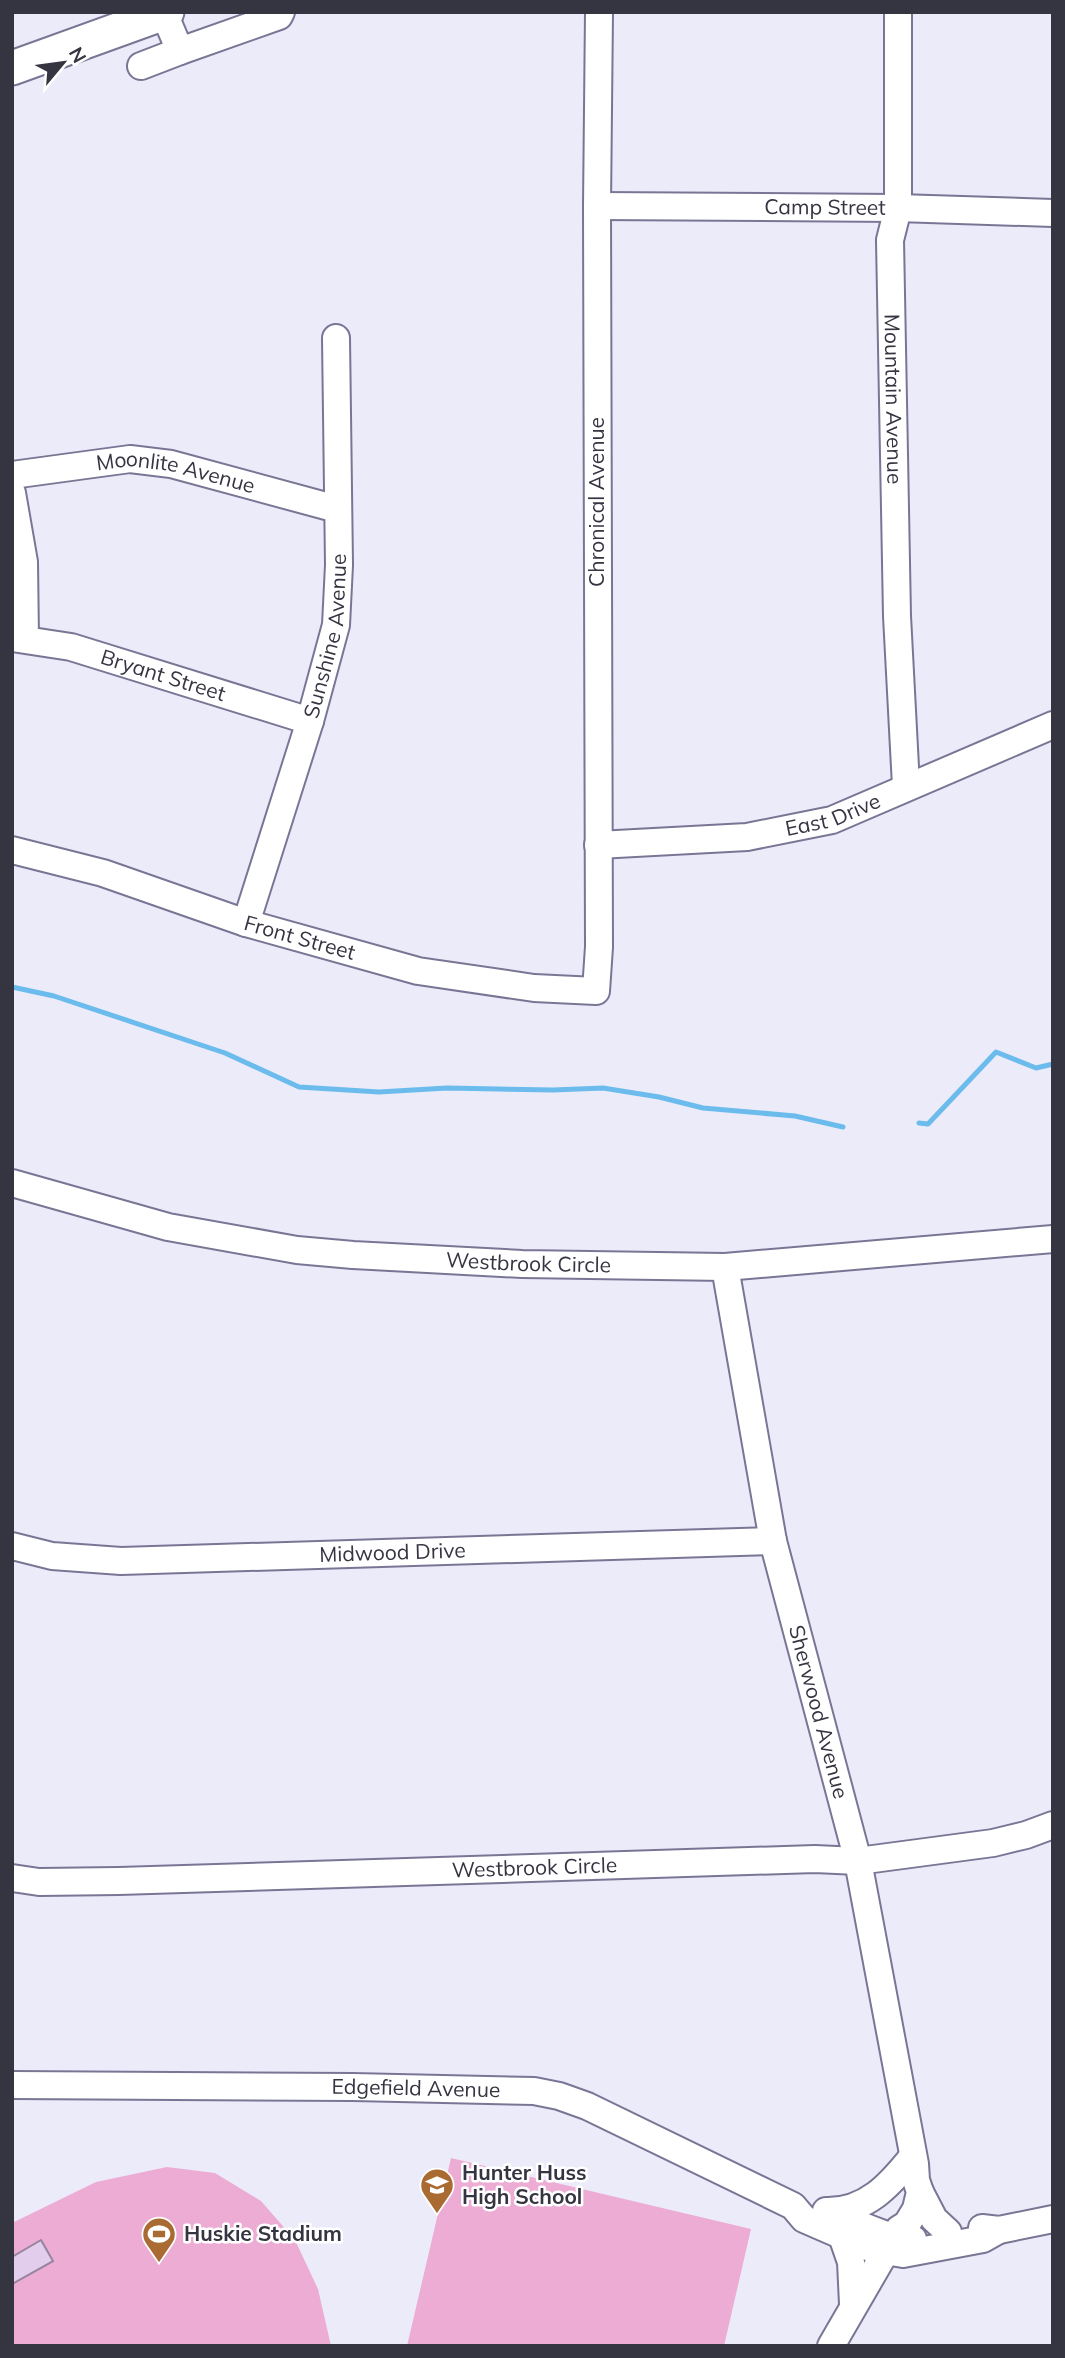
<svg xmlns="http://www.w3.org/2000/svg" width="1065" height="2358" viewBox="0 0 1065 2358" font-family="Mulish,sans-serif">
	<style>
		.green { fill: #ecacd4 }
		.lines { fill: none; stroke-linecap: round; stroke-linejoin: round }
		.stream { stroke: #6bbced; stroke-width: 5 }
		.building { fill: #e3cdec; stroke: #96839f; stroke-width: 2 }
		.minor-casing { stroke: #797695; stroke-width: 30 }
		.major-casing { stroke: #797695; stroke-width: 37 }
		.minor { stroke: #fff; stroke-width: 26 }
		.major { stroke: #fff; stroke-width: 33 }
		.labels { text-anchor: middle; stroke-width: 5; stroke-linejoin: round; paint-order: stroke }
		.street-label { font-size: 21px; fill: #353441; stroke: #fff }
		.poi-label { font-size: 21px; font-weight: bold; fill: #353441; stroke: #fff; text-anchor: start }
	</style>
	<rect width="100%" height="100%" fill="#ecebf9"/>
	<!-- green -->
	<path class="green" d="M451 2158 751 2229 724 2346H407Z
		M167 2167 215 2173 261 2201 295 2240 318 2289 331 2346H12V2223L96 2182Z"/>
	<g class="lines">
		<!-- stream -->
		<path class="stream" d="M12 987 54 996 225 1053 299 1087 379 1092 447 1088 553 1090 603 1088 659 1097 703 1108 795 1116 843 1127
			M919 1123 928 1124 996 1052 1036 1068 1053 1064"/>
	</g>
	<!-- building -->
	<path class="building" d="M41 2240 53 2261 12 2284V2257Z"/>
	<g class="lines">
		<!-- minor casing -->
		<g class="minor-casing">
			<g id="minor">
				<path id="s1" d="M898 12V208L890 240 897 616 906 786"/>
				<path d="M164 13 180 51 279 16 281 12"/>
				<path d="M141 66 180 51"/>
				<path id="s2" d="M597 206 898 208 1053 213"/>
				<path id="s3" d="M12 475 130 459 171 464 337 509"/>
				<path d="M12 493 24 562 25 639"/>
				<path id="s4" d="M12 638 71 647 310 721"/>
				<path id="s5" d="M598 845 747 837 832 820 1053 725"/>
				<path id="s6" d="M12 850 103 873 246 923 418 971 534 988 596 991 599 947 597 206 599 12"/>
				<path id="s7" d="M246 923 310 721 336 625 339 565 336 338"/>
				<path id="s8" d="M12 1183 168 1227 297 1250 353 1255 522 1264 725 1267 1053 1239"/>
				<path id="s9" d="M725 1267 773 1541 858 1861 915 2164 916 2180 920 2192 916 2209 907 2224 899 2229"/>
				<path id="s10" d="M12 1546 52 1556 121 1561 773 1541"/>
				<path id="s11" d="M12 1878 39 1882 119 1881 815 1859 858 1861 993 1843 1026 1835 1053 1825"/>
				<path id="s12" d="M12 2085 353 2087 534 2091 559 2096 587 2106 793 2206 804 2219 873 2249 903 2254 983 2239 999 2230"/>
				<path d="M920 2192 934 2219 948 2232"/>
				<path d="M826 2211C866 2212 890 2185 913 2156"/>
				<path d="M834 2214C855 2222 892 2241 913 2239"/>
				<path d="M982 2228 999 2230 1053 2219"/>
				<path d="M842 2236 851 2262 853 2304"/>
				<path d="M831 2346 893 2239"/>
			</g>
		</g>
		<!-- major casing -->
		<g class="major-casing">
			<path id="major" d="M12 68 167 12"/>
		</g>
		<!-- minor -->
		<use href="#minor" class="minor"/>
		<!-- major -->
		<use href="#major" class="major"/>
	</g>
	<!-- icons -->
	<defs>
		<g id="school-pin" transform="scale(1.75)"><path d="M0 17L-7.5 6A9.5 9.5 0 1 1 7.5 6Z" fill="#a96b31" stroke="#fff"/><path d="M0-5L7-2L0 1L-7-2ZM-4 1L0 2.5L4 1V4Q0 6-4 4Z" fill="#fff"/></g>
		<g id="stadium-pin" transform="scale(1.75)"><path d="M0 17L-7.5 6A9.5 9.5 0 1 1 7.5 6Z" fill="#a96b31" stroke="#fff"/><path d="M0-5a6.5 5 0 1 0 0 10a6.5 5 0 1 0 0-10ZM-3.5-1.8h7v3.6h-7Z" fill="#fff"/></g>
	</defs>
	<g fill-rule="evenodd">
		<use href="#school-pin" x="437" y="2185"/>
		<use href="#stadium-pin" x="159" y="2234"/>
	</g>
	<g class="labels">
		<!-- street labels -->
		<g class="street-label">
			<text dy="7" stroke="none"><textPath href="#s2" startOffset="228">Camp Street</textPath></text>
			<text dy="7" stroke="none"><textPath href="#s1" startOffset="388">Mountain Avenue</textPath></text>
			<text dy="7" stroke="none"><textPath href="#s3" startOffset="166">Moonlite Avenue</textPath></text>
			<text transform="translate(597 502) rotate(-90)" y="7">Chronical Avenue</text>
			<text dy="7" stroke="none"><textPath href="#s7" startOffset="299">Sunshine Avenue</textPath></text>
			<text dy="7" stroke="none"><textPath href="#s4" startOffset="156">Bryant Street</textPath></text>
			<text dy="7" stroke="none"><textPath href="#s5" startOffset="238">East Drive</textPath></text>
			<text dy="7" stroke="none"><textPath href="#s6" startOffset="301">Front Street</textPath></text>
			<text dy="7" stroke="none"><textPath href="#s8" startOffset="525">Westbrook Circle</textPath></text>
			<text dy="7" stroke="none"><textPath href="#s10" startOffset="382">Midwood Drive</textPath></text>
			<text dy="7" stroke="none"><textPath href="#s9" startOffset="455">Sherwood Avenue</textPath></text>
			<text dy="7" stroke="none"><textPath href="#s11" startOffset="523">Westbrook Circle</textPath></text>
			<text dy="7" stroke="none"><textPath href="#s12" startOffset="404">Edgefield Avenue</textPath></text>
		</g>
		<!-- poi labels -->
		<g class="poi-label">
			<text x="462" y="2180">Hunter Huss<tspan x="462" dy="24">High School</tspan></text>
			<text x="184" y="2241">Huskie Stadium</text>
		</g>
	</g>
	<!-- border -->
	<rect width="1065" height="2358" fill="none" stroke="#353441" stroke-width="28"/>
	<!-- north arrow -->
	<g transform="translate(63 63) rotate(61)" stroke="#ffffff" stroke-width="5" paint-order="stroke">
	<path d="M0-5L12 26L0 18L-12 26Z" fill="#353441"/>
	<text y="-10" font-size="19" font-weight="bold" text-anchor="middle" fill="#353441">N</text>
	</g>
</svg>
